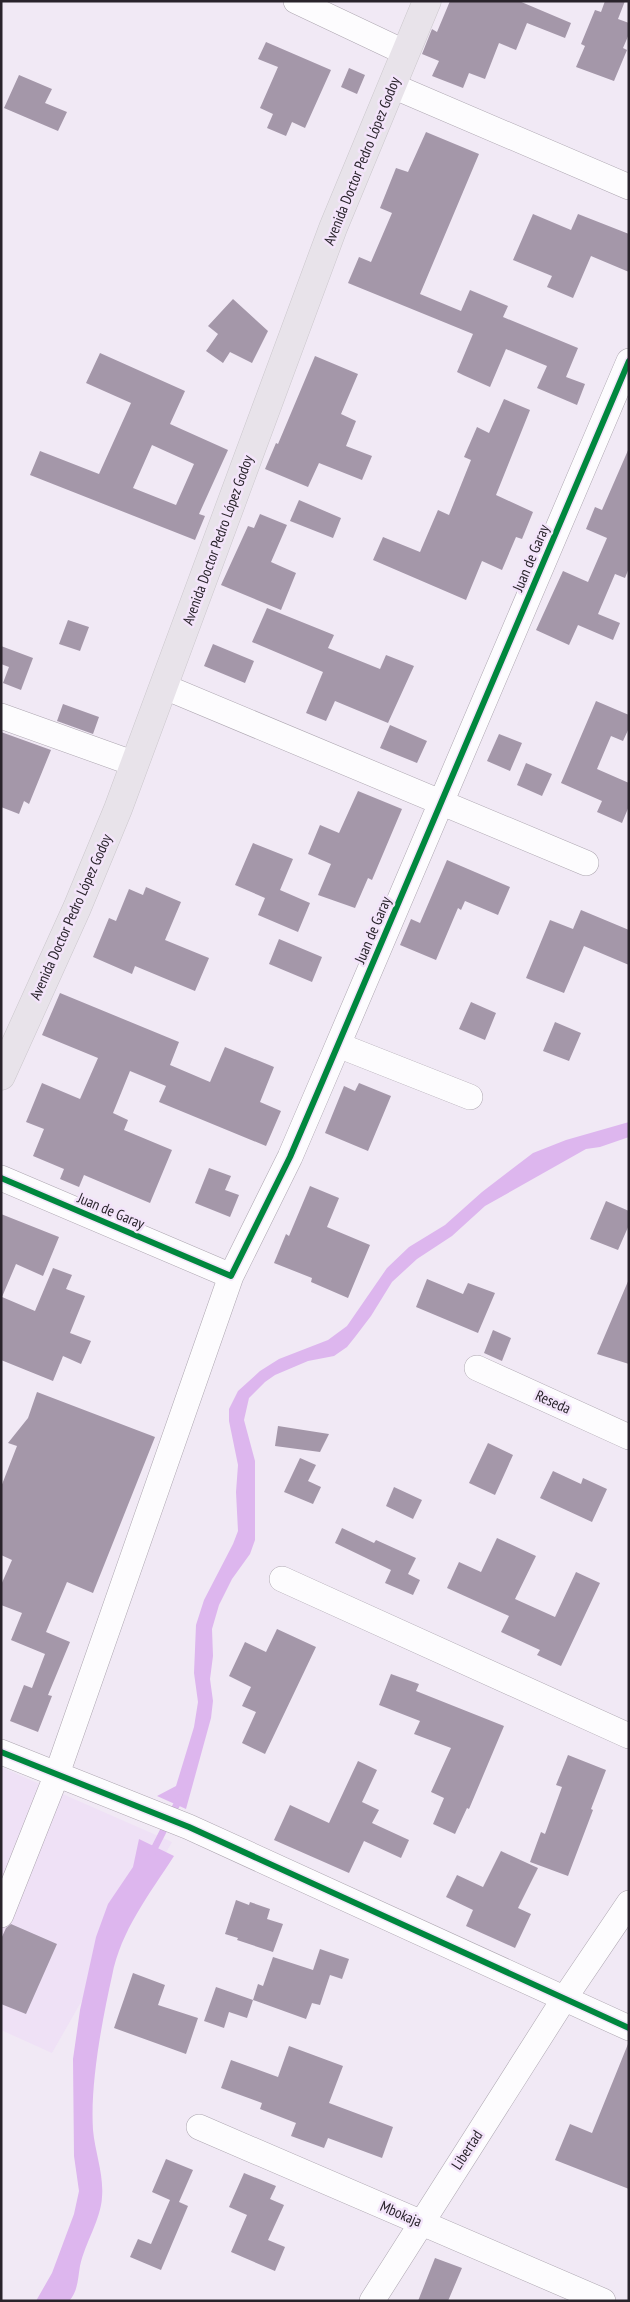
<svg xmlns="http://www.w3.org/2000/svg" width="630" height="2302" viewBox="0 0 630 2302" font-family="'PT Sans Narrow',sans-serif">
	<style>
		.built { fill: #efe1f6 }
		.water { fill: #ddb6ee }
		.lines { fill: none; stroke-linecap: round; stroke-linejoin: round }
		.stream { stroke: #ddb6ee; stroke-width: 7 }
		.building { fill: #a497a9; fill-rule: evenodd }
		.minor-casing { stroke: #ada6b0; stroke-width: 26 }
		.primary-casing { stroke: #cbc7cc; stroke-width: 29 }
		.minor { stroke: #fdfcfe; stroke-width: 25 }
		.primary { stroke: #e8e3ea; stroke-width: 28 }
		.cycleway-casing { stroke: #f3e4fa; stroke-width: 9 }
		.cycleway { stroke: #00873e; stroke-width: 6 }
		.labels { text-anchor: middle; stroke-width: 5; stroke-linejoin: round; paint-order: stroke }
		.street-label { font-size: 15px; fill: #29232b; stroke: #f3e4fa }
	</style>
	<rect width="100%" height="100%" fill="#f1e9f5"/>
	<!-- built -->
	<path class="built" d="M1 1767 172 1842 52 2053 1 2030Z"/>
	<!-- water -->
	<path class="water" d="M629 1122V1137L600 1147 586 1149 485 1206 452 1236 417 1259 392 1282 371 1316 355 1337 347 1347 334 1356 308 1361 275 1375 265 1382 249 1398 244 1420 255 1461V1540L250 1554 232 1579 219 1605 212 1629 213 1656 210 1679 213 1701 211 1718 186 1809 157 1796 176 1786 194 1727 198 1702 194 1673 196 1625 204 1600 233 1544 238 1531 236 1492 238 1465 229 1421V1409L238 1391 260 1371 279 1359 328 1340 347 1326 387 1268 409 1247 445 1225 482 1192 533 1153 566 1140Z
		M139 1839 174 1856C149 1895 121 1930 112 1976 102 2021 90 2084 93 2130 95 2152 104 2175 102 2197 101 2219 85 2243 80 2266 78 2277 78 2292 69 2301H36L52 2273 74 2214 79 2191 74 2156 73 2059 80 2010 96 1937 108 1904 133 1867Z"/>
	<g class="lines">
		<!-- stream -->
		<path class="stream" d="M152 1853 180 1798"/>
	</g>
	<!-- building -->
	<path class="building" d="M450 1H519L571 23 565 38 527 23 516 50 499 43 485 79 469 73 463 88 432 76 439 61 422 54 432 29 437 32Z
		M605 1H625L618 19 629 23V34L623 48 627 50 614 81 576 67 585 46 581 44 595 10 601 12Z
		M266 42 331 70 305 128 292 122 286 136 267 128 273 114 260 108 278 67 258 59Z
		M349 68 365 75 357 94 341 87Z
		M19 75 52 89 45 103 67 112 58 131 4 108Z
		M426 132 479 154 420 294 461 311 470 290 508 306 503 317 578 348 566 377 585 384 577 405 537 388 547 366 506 349 490 387 463 375 457 372 473 334 348 283 359 257 371 262 392 213 380 208 396 168 408 172Z
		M533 214 571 230 578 214 629 234V272L591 256 573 298 547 287 552 276 513 260Z
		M233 299 268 331 252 363 230 352 223 363 206 351 218 334 208 326Z
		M100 353 185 391 170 424 228 450 199 514 205 516 195 540 30 475 40 451 99 474 131 403 86 383ZM152 445 194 464 176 505 133 488Z
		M315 356 358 374 341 414 356 421 346 446 372 456 362 480 319 463 308 487 265 469 276 443 278 444Z
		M504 399 530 410 496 495 533 512 522 539 516 537 502 570 482 561 466 600 373 560 383 537 420 552 438 510 449 515 471 460 464 457 477 427 489 433Z
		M629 448V568L625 578 615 574 598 614 620 623 613 640 578 625 569 645 536 630 563 571 588 582 607 538 586 529 595 507 602 510Z
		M299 500 341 518 333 538 290 521Z
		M260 514 287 525 271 562 296 573 281 610 221 585 248 526 254 528Z
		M267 608 334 635 328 648 380 669 386 655 414 666 388 723 335 701 326 721 306 713 323 672 252 642Z
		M68 620 89 627 80 651 59 644Z
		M213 644 254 661 245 683 204 666Z
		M1 646 33 658 21 690 3 683 9 667 1 664Z
		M596 701 629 715V728L623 741 611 736 597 769 629 783V806L622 823 597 812 602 801 561 783Z
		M63 704 99 717 93 734 57 721Z
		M390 725 427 741 417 763 380 748Z
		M1 732 51 750 29 804 24 801 19 814 1 807Z
		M499 734 522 743 510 771 487 761Z
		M526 763 552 774 542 796 517 785Z
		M358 791 402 809 372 880 368 878 355 908 318 895 331 864 308 854 320 825 339 833Z
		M253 843 293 859 280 890 310 903 298 932 258 915 265 898 235 885Z
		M447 860 510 887 498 915 465 901 461 910 458 908 436 960 400 945 411 919 420 923Z
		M146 887 181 902 165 940 209 958 195 991 135 966 132 974 93 957 109 918 116 921 129 889 143 895Z
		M581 910 629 930V965L584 946 564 993 526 978 550 920 573 929Z
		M279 939 322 957 312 982 269 964Z
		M60 993 179 1042 170 1065 210 1082 225 1047 274 1067 260 1102 281 1111 266 1146 159 1102 166 1086 130 1071 113 1113 128 1120 124 1130 172 1150 150 1203 84 1175 79 1187 60 1179 64 1169 33 1156 44 1129 26 1122 42 1083 80 1099 98 1058 42 1035Z
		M471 1002 496 1013 485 1040 459 1029Z
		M555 1022 581 1033 569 1061 543 1051Z
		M359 1083 391 1096 368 1151 325 1133 344 1086 355 1091Z
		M209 1168 231 1176 225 1190 239 1195 230 1217 195 1203Z
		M310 1186 339 1198 327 1227 370 1245 348 1298 311 1282 312 1278 274 1263 286 1234 289 1236Z
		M606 1201 629 1211V1225L618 1250 590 1239Z
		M1 1214 59 1237 43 1276 16 1264 2 1297 35 1311 53 1268 72 1275 66 1289 85 1296 70 1333 91 1341 81 1364 63 1356 53 1381 1 1360Z
		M427 1279 463 1294 468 1283 495 1293 478 1333 416 1307Z
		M629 1279V1364L597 1354Z
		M493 1330 511 1338 502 1361 484 1353Z
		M37 1392 155 1437 93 1593 67 1582 46 1632 70 1642 48 1695 52 1696 38 1732 10 1721 24 1685 32 1688 45 1654 11 1640 22 1613 1 1605V1585L12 1560 1 1555V1487L17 1446 8 1443 28 1418Z
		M278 1426 329 1434 320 1452 275 1446Z
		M488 1443 513 1455 495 1495 469 1483Z
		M300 1458 316 1465 308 1481 321 1487 313 1504 284 1492Z
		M553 1471 581 1484 583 1478 607 1489 592 1522 540 1498Z
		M394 1487 422 1500 413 1519 386 1506Z
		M342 1528 374 1543 376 1540 416 1558 408 1574 420 1580 413 1595 385 1583 391 1570 335 1543Z
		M497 1538 536 1556 515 1599 555 1617 576 1572 600 1583 561 1666 537 1655 540 1650 501 1632 509 1616 447 1588 459 1562 481 1572Z
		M277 1629 316 1647 265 1754 242 1743 256 1712 242 1706 251 1687 229 1676 245 1642 266 1652Z
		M391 1674 419 1684 416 1691 504 1726 469 1809 467 1808 455 1834 433 1824 444 1798 431 1792 451 1748 414 1734 420 1721 379 1705Z
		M568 1755 606 1770 591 1809 593 1810 568 1876 530 1862 541 1832 545 1834 562 1787 556 1785Z
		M358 1761 377 1770 362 1802 379 1810 372 1823 409 1840 401 1858 364 1841 349 1873 274 1840 290 1805 329 1823Z
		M501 1851 538 1868 518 1908 531 1914 515 1948 466 1926 473 1910 446 1897 457 1875 483 1887Z
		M236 1900 249 1905 250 1902 270 1909 267 1919 283 1924 273 1952 237 1940 238 1938 225 1934Z
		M11 1924 57 1944 26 2014 1 2004V1939L6 1928Z
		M320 1949 349 1959 342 1979 330 1975 320 2005 312 2003 306 2019 253 2000 258 1984 263 1986 273 1957 313 1970Z
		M133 1973 165 1985 158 2005 198 2018 186 2054 114 2028Z
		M216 1987 253 2000 247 2018 229 2012 224 2028 204 2021Z
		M628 2044H629V2189L555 2160 570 2124 592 2133Z
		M289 2046 343 2066 329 2103 393 2127 382 2158 328 2138 324 2148 291 2136 296 2123 260 2109 262 2103 221 2088 231 2060 278 2077Z
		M166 2159 193 2170 179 2202 188 2206 161 2270 130 2257 138 2239 151 2244 170 2200 152 2192Z
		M244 2173 276 2186 270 2199 284 2205 268 2240 285 2247 275 2271 231 2252 247 2215 229 2207Z
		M435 2258 462 2268 448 2301H418Z"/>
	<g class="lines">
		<!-- minor casing -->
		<g class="minor-casing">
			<path id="minor" d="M296 1 406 53
				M393 86 629 187
				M165 687 586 863
				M1 716 135 764
				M338 1045 470 1097
				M1 1178 231 1276 290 1157 323 1080 629 361
				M477 1368 629 1437
				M282 1579 629 1736
				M1 1752 189 1827 629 2028
				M1 1915 57 1774 231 1276
				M199 2127 603 2301
				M372 2301 564 1999 629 1903"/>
		</g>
		<!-- primary casing -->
		<g class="primary-casing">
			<path id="primary" d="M1 1076 77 908 118 809 333 228 427 1"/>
		</g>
		<!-- minor -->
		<use href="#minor" class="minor"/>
		<!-- primary -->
		<use href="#primary" class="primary"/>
		<!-- cycleway casing -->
		<g class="cycleway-casing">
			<path id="cycleway" d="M1 1178 231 1276 290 1157 323 1080 629 361
				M1 1752 189 1827 629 2028"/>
		</g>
		<!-- cycleway -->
		<use href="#cycleway" class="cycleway"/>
	</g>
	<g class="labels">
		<!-- street labels -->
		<g class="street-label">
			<text transform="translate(362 161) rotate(-68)" y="5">Avenida Doctor Pedro López Godoy</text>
			<text transform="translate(218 540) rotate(-70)" y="5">Avenida Doctor Pedro López Godoy</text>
			<text transform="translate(531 558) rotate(-67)" y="5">Juan de Garay</text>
			<text transform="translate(71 917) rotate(-66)" y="5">Avenida Doctor Pedro López Godoy</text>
			<text transform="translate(373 930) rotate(-67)" y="5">Juan de Garay</text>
			<text transform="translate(111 1211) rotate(23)" y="5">Juan de Garay</text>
			<text transform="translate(553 1402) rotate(24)" y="5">Reseda</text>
			<text transform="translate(467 2150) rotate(-57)" y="5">Libertad</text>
			<text transform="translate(401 2214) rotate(23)" y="5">Mbokaja</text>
		</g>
	</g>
	<!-- border -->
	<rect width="630" height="2302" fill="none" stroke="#29232b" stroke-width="5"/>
</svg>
